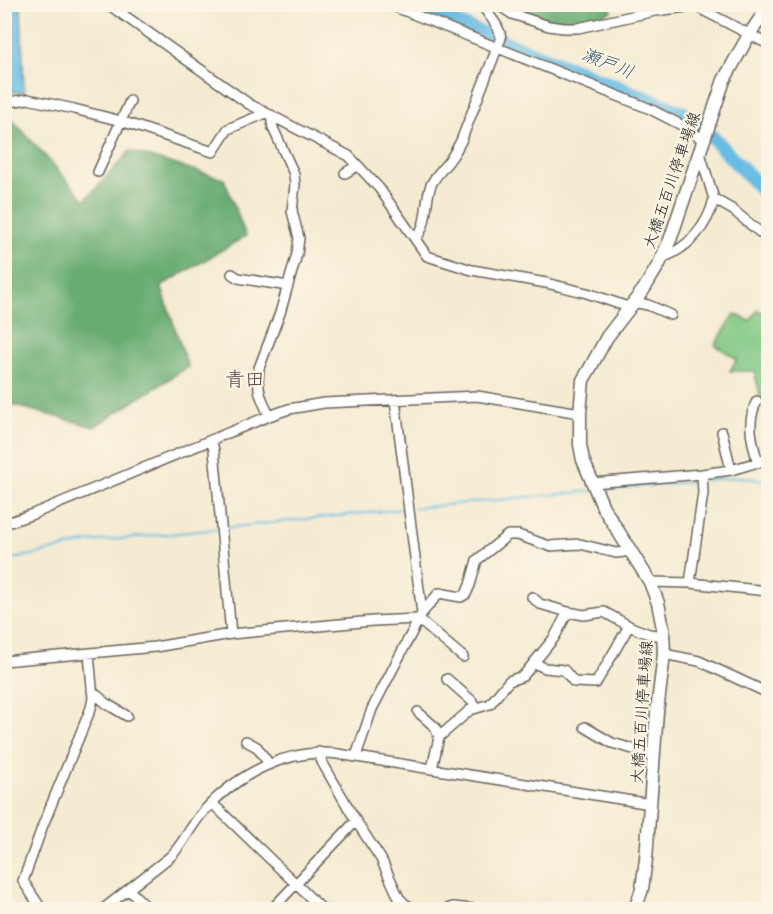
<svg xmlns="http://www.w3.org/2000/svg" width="773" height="914" viewBox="0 0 773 914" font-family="Delius,'Klee One',sans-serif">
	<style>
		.green { fill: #80c884; stroke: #4e7250; stroke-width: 1.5 }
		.forest { fill: #68ac72; stroke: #426447; stroke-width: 1.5 }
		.water { fill: #66bce3; stroke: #416c80; stroke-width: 1.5 }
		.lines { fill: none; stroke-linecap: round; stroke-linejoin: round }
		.stream { stroke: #66bce3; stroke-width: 2 }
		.river { stroke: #66bce3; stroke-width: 15 }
		.minor-casing { stroke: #68645c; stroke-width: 12 }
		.major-casing { stroke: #68645c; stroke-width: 15 }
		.minor { stroke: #fff; stroke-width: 9 }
		.major { stroke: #fff; stroke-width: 12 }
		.labels { text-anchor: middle; stroke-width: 4.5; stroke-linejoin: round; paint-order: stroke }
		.street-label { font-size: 16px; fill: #1c1c1c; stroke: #fcf5e5 }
		.water-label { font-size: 18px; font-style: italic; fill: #3a5c6c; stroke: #fcf5e5 }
		.quarter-label { font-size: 20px; fill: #5d4a4f; stroke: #fcf5e5 }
	</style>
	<rect width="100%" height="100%" fill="#fcf5e5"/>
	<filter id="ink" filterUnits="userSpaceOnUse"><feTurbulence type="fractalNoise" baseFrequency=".0167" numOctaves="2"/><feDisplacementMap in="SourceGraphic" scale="12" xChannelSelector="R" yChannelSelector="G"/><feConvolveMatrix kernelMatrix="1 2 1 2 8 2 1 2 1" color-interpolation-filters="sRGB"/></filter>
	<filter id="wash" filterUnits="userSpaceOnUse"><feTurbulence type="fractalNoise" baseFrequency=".008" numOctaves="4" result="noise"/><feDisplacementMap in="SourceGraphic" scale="24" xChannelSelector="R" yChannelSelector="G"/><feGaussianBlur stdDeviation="1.35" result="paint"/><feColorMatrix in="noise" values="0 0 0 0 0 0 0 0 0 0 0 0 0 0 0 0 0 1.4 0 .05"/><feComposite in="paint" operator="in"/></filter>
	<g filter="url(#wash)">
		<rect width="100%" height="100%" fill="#f5ebd2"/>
		<!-- green -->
		<path class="green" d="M758 310 768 316V400L762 402 754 371H730L737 359 715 345 735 314 750 321Z"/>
		<!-- forest -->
		<path class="forest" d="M510 5H610L612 11C601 15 590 21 579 23 555 28 530 15 510 5Z
			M9 116 85 200 130 151 224 179 246 236 161 286 188 367 94 427 5 403 4 122Z"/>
		<!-- water -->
		<path class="water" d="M5 4 21 5 24 92H12L10 89 5 88Z"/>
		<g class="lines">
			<!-- stream -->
			<path class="stream" d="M705 480 740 477 768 481
				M601 490 700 481
				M413 508 592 491
				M223 528 404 509
				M4 561 90 542 218 529"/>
			<!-- river -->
			<path class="river" d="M408 4 685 114 713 138 768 196"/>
		</g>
	</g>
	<g filter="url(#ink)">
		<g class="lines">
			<!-- minor casing -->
			<g class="minor-casing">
				<path id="minor" d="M108 4 249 104 349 156 379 188 427 256 472 270 546 283 587 293 628 307
					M388 4 648 108 687 128 704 141
					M497 4 512 14 549 26 564 28H578L655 11 695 6 768 44
					M4 103 28 99 74 109 121 121 213 152 228 129 266 113
					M700 153 714 199 733 210 768 239
					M98 172 130 101
					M345 173 357 166
					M415 239C429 225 424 203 431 185 436 174 445 167 451 158 455 153 458 146 461 141L501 38C500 25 488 16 482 4
					M661 258C688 249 708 226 714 199
					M232 274 238 278 288 286
					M633 302 648 305 671 315
					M757 401C746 421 752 442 758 463
					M269 416 260 394 258 381 259 368 280 313 297 254 299 238 292 211 295 185 294 174 273 128 271 115
					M722 432 731 470
					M211 440 214 450 231 634
					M592 483 702 474 731 470 768 459
					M4 524 33 514 269 416 289 409 324 403 477 396 580 413
					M650 582 690 583 768 591
					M690 583 703 493 702 474
					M532 597 540 604 568 612
					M422 613 439 593 461 597 466 594 470 585 477 560 508 535H518L549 546 580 544 616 553 632 551
					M664 654 699 661 768 693
					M4 661 155 647 231 634 373 621 418 619 463 657
					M534 663 545 668 564 670 574 682 596 683 629 626
					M447 679 472 701 476 708
					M92 691 107 704 127 716
					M418 712 435 727 439 737
					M585 727 612 743 654 755
					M246 741 257 747 269 764
					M319 752 322 762 356 821 381 859 399 898 405 904 415 910
					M356 756 372 709 422 613 395 400
					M432 769 439 737 470 710 490 704 509 681 523 676 554 638 568 612 584 615 604 612 631 627 649 634 664 636
					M212 803 323 910
					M129 890 150 910
					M42 910 23 881 43 825 91 708 93 698 89 654
					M102 910 171 856C184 843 191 825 203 812 237 774 287 748 338 754L651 804
					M271 910 356 821
					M443 910 453 907 484 910"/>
			</g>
			<!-- major casing -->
			<g class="major-casing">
				<path id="major" d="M635 910 642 889 646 859 657 712 664 654 663 628 658 603 650 582 603 507 583 460 580 445V413L583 380 589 370 607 337 644 289 659 264 670 240 724 80 749 35 768 7"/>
			</g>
			<!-- minor -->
			<use href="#minor" class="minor"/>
			<!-- major -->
			<use href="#major" class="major"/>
		</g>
	</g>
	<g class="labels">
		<!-- street labels -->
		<g class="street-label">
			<text transform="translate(671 180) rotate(-71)" y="6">大橋五百川停車場線</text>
			<text transform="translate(641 712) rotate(-86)" y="6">大橋五百川停車場線</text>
		</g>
		<!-- water labels -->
		<g class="water-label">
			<text transform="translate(608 63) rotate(22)" y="6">瀬戸川</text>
		</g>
		<!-- quarter labels -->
		<g class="quarter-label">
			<text x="245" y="386">青田</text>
		</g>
	</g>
	<!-- margin -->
	<rect width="773" height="914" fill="none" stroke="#fcf5e5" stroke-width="24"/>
</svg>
